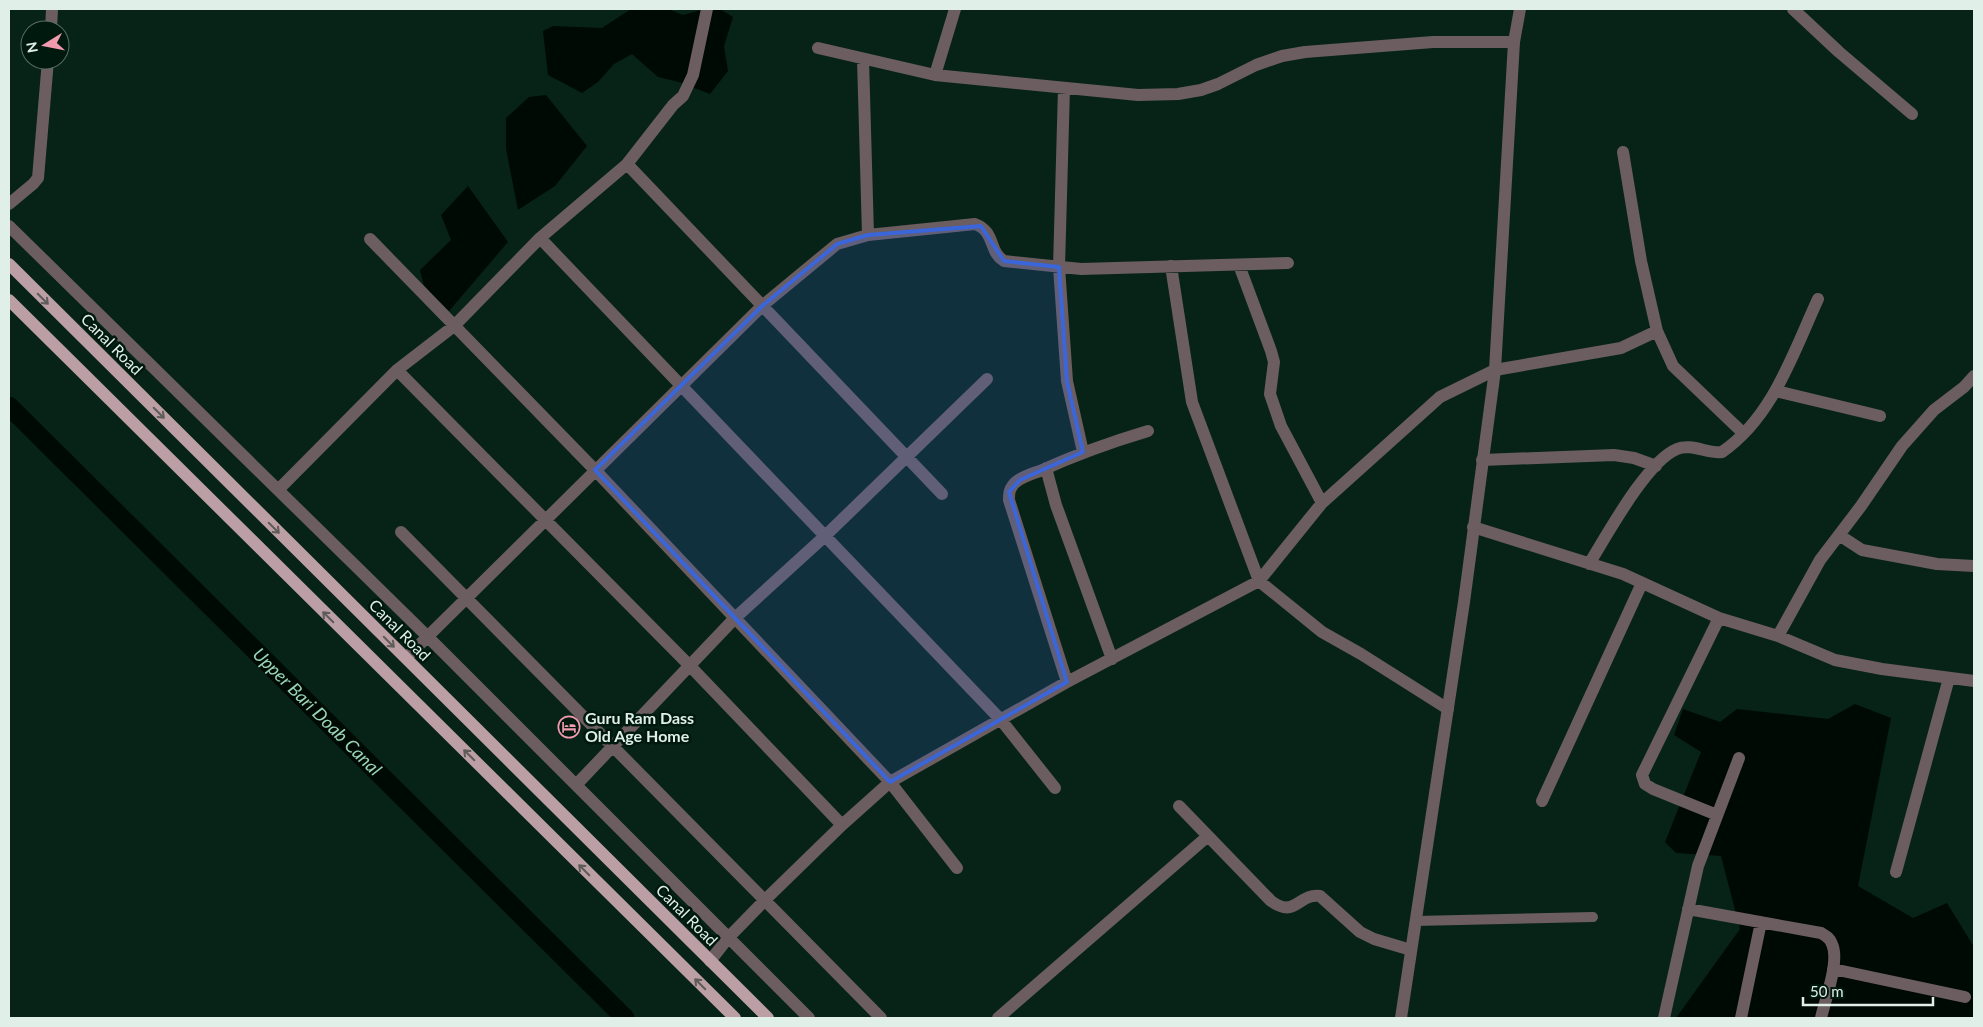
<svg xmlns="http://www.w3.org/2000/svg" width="1983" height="1027" viewBox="0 0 1983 1027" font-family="Lato,sans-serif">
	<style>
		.water { fill: #000a04 }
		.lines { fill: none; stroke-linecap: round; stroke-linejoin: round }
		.canal { stroke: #000a04; stroke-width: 19 }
		.service { stroke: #6b5d60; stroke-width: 10 }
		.minor { stroke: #6b5d60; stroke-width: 12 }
		.tertiary { stroke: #6b5d60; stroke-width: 12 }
		.primary { stroke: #bb9fa4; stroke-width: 12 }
		.oneway { stroke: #5e5c59 }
		.marked { fill: #3a66da; fill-opacity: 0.2; stroke: #3a66da; stroke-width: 4; stroke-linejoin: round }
		.labels { text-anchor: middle; stroke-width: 5; stroke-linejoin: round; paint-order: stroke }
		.street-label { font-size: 16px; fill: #e0efe7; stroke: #00190e }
		.poi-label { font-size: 16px; font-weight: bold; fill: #e0efe7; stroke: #00190e; text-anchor: start }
		.water-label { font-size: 18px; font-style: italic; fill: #98d5b7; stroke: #00190e }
	</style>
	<rect width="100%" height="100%" fill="#072317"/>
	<!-- water -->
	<path class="water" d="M631 9H668L683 15 704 9H720L733 17 724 46 728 71 710 94 679 82 658 77 632 54 614 64 598 82 582 93 548 75 543 31 553 26 602 28Z
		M546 95 587 146 555 186 518 210 506 149V118L529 97Z
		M468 186 508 242 449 311 424 286 420 270 451 240 441 215Z
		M1855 704 1891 718 1858 886 1913 918 1947 903 1974 947V1018H1676L1740 929 1721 856 1676 853 1665 842 1701 752 1674 735 1683 709 1720 722 1737 709 1828 719Z"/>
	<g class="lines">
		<!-- canal -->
		<path class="canal" id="s1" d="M9 406 625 1018"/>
		<!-- service -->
		<path class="service" d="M1415 921 1593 917"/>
		<!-- minor -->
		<path class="minor" d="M1793 9 1839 52 1912 114
			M51 30 52 9
			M818 48 935 75 1138 95 1178 94 1201 90 1218 84 1256 65 1282 56 1305 52 1433 42H1514
			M935 75 955 9
			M1064 88 1059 267 1067 381 1083 452
			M1623 152 1641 261 1657 331 1673 366 1743 433
			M627 164 942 494
			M9 204 33 184 38 178 48 60
			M9 226 427 636 809 1018
			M868 235 975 224C996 232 988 251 1004 261L1081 269 1288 263
			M540 238 1001 720 1055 788
			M370 239 595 470 890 782 957 868
			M1239 265 1271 351 1274 362 1270 394 1281 426 1322 503
			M1171 266 1192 402 1259 581 1322 632 1361 654 1448 709
			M397 370 690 666 842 825
			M1776 391 1880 416
			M1482 460 1614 455 1634 458 1656 466
			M1046 468 1056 505 1112 659
			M278 490 397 370 454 326 540 238 627 164 673 105 683 96 693 75 707 9
			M1473 527 1623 574 1719 618 1778 636 1835 660 1882 669 1974 681
			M401 532 881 1018
			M1839 535 1862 550 1937 564 1974 566
			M1589 564C1607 535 1647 461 1677 449 1691 443 1708 454 1722 452 1773 417 1793 353 1818 299
			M1778 636 1820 560 1861 506 1902 446 1934 410 1964 387 1974 376
			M406 658 762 306 837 244 868 235 863 59
			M1067 682 1009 500C1009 494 1009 490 1013 485 1018 478 1031 474 1040 471 1075 455 1111 442 1148 431
			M576 785 735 618 825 536 987 379
			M1542 801 1642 583
			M1179 806 1271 901C1296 919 1298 893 1320 896L1360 932 1374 939 1411 950
			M1717 815 1653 789 1645 784 1642 775 1719 618
			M1896 872 1949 678
			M1688 909 1821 933C1826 936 1830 938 1832 944 1840 961 1825 1000 1821 1018
			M710 961 728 938 765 900 842 825 890 782 1067 682 1259 581 1322 503 1440 397 1495 370 1621 348 1657 331
			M1833 969 1965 997
			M998 1018 1208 836
			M1664 1018 1698 866 1739 758
			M1741 1018 1761 922"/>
		<!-- tertiary -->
		<path class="tertiary" d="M1401 1018 1464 602 1495 370 1514 42 1520 9"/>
		<!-- primary -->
		<path class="primary" d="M9 264 768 1018
			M9 300 735 1018"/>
	</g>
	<!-- one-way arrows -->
	<defs><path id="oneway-shaft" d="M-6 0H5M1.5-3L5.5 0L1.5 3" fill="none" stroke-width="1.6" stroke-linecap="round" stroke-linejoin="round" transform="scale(1.25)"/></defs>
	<g class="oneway">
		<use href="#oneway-shaft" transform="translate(43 299) rotate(45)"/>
		<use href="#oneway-shaft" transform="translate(159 413) rotate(45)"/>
		<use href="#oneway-shaft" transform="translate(274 528) rotate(45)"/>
		<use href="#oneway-shaft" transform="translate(328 617) rotate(-135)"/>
		<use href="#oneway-shaft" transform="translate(389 642) rotate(45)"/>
		<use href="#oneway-shaft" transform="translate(469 755) rotate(-135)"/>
		<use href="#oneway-shaft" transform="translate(584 870) rotate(-135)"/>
		<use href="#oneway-shaft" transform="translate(700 984) rotate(-135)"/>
	</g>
	<!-- marked area -->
	<path class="marked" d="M981 226 1004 261 1059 267 1067 381 1083 452 1020 480 1009 492 1067 682 890 782 595 470 762 306 837 244 868 235Z"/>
	<!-- icons -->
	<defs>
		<g id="hotel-ring" transform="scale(1.125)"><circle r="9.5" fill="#00190e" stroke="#f29aae" stroke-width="1.5"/><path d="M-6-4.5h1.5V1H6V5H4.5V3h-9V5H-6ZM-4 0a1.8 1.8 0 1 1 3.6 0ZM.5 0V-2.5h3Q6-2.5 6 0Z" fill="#f29aae"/></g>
	</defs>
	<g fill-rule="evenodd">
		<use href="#hotel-ring" x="569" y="727"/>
	</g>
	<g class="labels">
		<!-- street labels -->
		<g class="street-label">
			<text transform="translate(112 344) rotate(45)" y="6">Canal Road</text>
			<text transform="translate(400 630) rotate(45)" y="6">Canal Road</text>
			<text transform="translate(687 915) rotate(45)" y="6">Canal Road</text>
		</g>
		<!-- poi labels -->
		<g class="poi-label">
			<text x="585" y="724">Guru Ram Dass<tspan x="585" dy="18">Old Age Home</tspan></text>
		</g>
		<!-- water labels -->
		<g class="water-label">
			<text dy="6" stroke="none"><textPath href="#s1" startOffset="434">Upper Bari Doab Canal</textPath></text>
		</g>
	</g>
	<!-- border -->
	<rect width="1983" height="1027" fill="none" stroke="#e0efe7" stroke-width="20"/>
	<!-- north arrow -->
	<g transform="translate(45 45) rotate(260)"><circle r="24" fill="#00190e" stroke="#5a6f65"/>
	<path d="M0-4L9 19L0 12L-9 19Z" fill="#f29aae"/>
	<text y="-8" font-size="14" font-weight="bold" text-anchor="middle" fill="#e0efe7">N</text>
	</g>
	<!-- scale -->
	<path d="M1803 997v8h130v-8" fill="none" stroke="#e0efe7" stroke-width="2.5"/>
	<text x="1810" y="997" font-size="15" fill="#e0efe7" stroke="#00190e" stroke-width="4" paint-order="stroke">50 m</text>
</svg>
